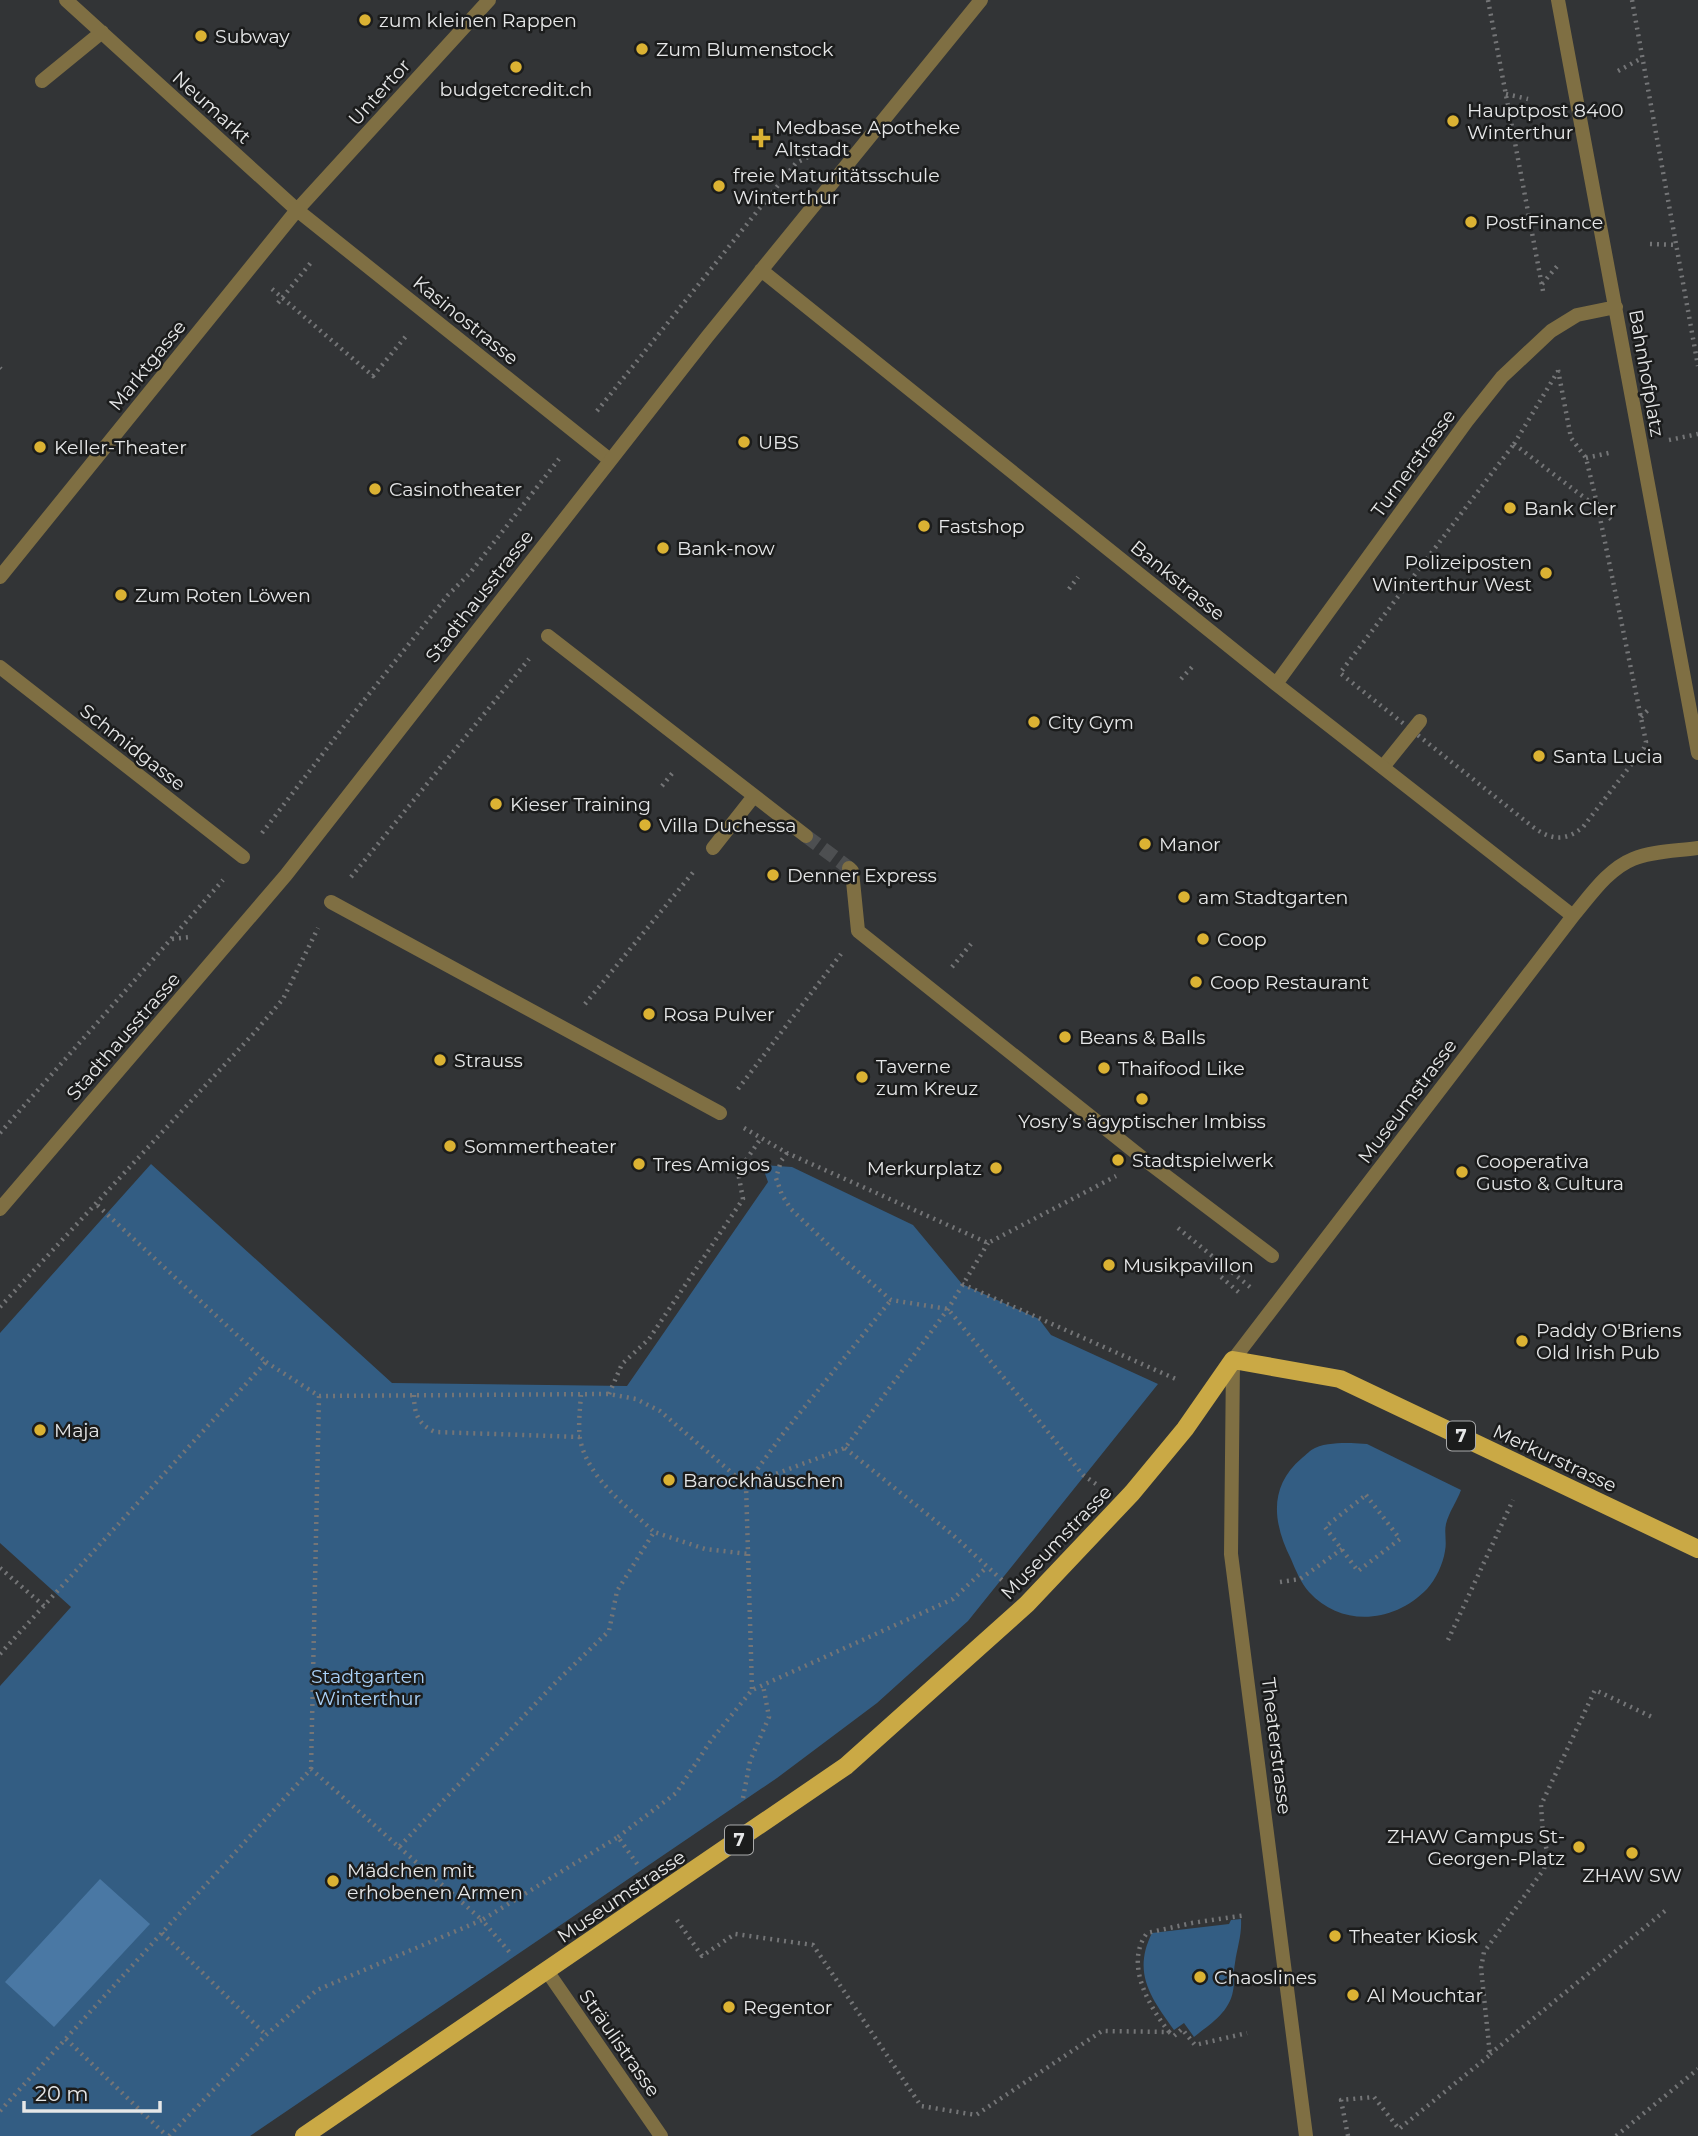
<svg xmlns="http://www.w3.org/2000/svg" width="1698" height="2136" viewBox="0 0 1698 2136" font-family="Montserrat,sans-serif">
	<style>
		.green { fill: #335d83 }
		.water { fill: #4a78a4 }
		.lines { fill: none; stroke-linecap: round; stroke-linejoin: round }
		.pedestrian-tunnel { stroke: #4d4f51; stroke-width: 14; stroke-dasharray: 14 7; stroke-linecap: butt }
		.path { stroke: #747577; stroke-width: 4.5; stroke-dasharray: 2 5; stroke-linecap: butt }
		.service { stroke: #7f6f43; stroke-width: 14 }
		.pedestrian { stroke: #7f6f43; stroke-width: 14 }
		.minor { stroke: #7f6f43; stroke-width: 14 }
		.primary { stroke: #caa945; stroke-width: 18 }
		.poi-dot { fill: #dbb233; stroke: #1b1c1c; stroke-width: 2.5 }
		.labels { text-anchor: middle; stroke-width: 5; stroke-linejoin: round; paint-order: stroke }
		.shield { fill: #1b1c1c; stroke: #a9aaab; stroke-width: 2 }
		.shield-label { font-size: 18px; font-weight: bold; fill: #e6e7e8 }
		.poi-label { font-size: 19px; fill: #e6e7e8; stroke: #1b1c1c; text-anchor: start }
		.street-label { font-size: 19px; fill: #e6e7e8; stroke: #1b1c1c }
		.park-label { font-size: 19px; fill: #a9d1f8; stroke: #1b1c1c }
	</style>
	<rect width="100%" height="100%" fill="#323436"/>
	<!-- green -->
	<path class="green" d="M151 1164 392 1383 627 1386 768 1182 762 1165 792 1167 913 1225 962 1284 1039 1319 1051 1335 1158 1384 968 1621 877 1703 777 1778 250 2136H0V1686L71 1607 0 1543V1333Z
		M1351 1443 1367 1444 1461 1490C1457 1501 1449 1512 1446 1524 1444 1532 1447 1542 1445 1551 1443 1564 1436 1579 1427 1589 1394 1623 1342 1628 1309 1592 1301 1583 1296 1571 1291 1559 1273 1523 1268 1487 1302 1458 1306 1455 1310 1450 1315 1448 1326 1443 1339 1443 1351 1443Z
		M1241 1919C1242 1935 1237 1948 1235 1963 1233 1972 1235 1982 1233 1991 1229 2013 1210 2024 1194 2037L1184 2023 1174 2030C1151 1998 1132 1973 1152 1933L1229 1924 1231 1920Z"/>
	<!-- water -->
	<path class="water" d="M100 1879 150 1924 54 2027 5 1982Z"/>
	<g class="lines">
		<!-- pedestrian-tunnel -->
		<path class="pedestrian-tunnel" d="M806 836 849 868"/>
		<!-- path -->
		<path class="path" d="M1488 0 1543 291
			M1632 0 1698 366
			M1618 71 1642 58
			M1506 94 1528 99
			M1650 244 1677 245
			M1542 284 1559 264
			M272 289 373 376 407 335
			M278 303 313 260
			M0 368 1 369
			M1558 370 1571 438 1586 458 1598 508 1613 521
			M597 411 796 163 814 154
			M1669 440 1698 434
			M1514 444 1598 508 1646 742 1644 748 1583 827C1565 842 1551 840 1533 827L1340 673Z
			M1514 444 1558 371
			M1586 458 1613 452
			M1069 589 1078 577
			M1181 679 1192 667
			M1641 717 1649 709
			M662 786 674 771
			M262 833 361 704 448 595 470 573 559 459
			M351 877 529 659
			M172 939 191 937
			M952 967 971 944
			M585 1004 695 870
			M738 1089 841 954
			M744 1128 787 1153 988 1243 1116 1176
			M0 1133 223 880
			M787 1153 781 1161 776 1178 782 1195 791 1209 841 1257 891 1300 948 1309 1083 1475 1096 1484
			M1178 1228 1250 1287
			M1221 1277 1242 1295
			M962 1284 1178 1380
			M0 1307 254 1033 283 999 318 928
			M266 1362 319 1396 609 1394 636 1399 660 1411 746 1485 845 1448 948 1309 988 1243
			M609 1394 622 1364 649 1339 743 1199 738 1172 761 1138
			M414 1395C414 1414 418 1424 435 1432L580 1437
			M581 1395C580 1409 578 1425 580 1439 588 1479 626 1505 654 1532
			M845 1448 953 1535 1005 1583
			M1366 1495 1400 1539 1358 1571 1325 1527Z
			M0 1568 44 1606
			M1280 1582 1300 1579 1342 1549
			M1448 1640 1513 1500
			M0 1654 266 1362 95 1203
			M752 1689 746 1485 782 1435 891 1300
			M311 1769 319 1396
			M743 1798 750 1761 769 1717 763 1685
			M618 1837 676 1793 712 1739 752 1690 953 1599 987 1567
			M399 1847 482 1920 618 1837 640 1868
			M677 1920 702 1956 735 1934 813 1945 921 2106 976 2115 1102 2031 1169 2032 1174 2036 1182 2029 1195 2045 1247 2033
			M162 1933 266 2035
			M1169 2032C1149 2006 1124 1964 1147 1933L1192 1923 1246 1915
			M66 2039 167 2136
			M1490 2054 1666 1910
			M0 2111 311 1769 399 1847 557 1681 609 1631 617 1591 654 1532 705 1549 749 1554
			M169 2136 266 2035 317 1990 482 1920 512 1955
			M1348 2136 1341 2100 1374 2097 1399 2129 1490 2055 1481 1968 1484 1952 1544 1869 1548 1855 1543 1835 1541 1805 1595 1690 1652 1717
			M1616 2136 1698 2069"/>
		<!-- service -->
		<path class="service" d="M1383 767 1420 721
			M331 902 720 1113"/>
		<!-- pedestrian -->
		<path class="pedestrian" d="M66 0 297 210 610 460
			M42 81 102 32
			M0 577 297 210 489 0
			M548 636 806 836
			M0 667 243 857
			M713 848 754 796
			M849 868 852 871 858 931 1145 1160 1272 1256"/>
		<!-- minor -->
		<path class="minor" d="M1558 0 1698 753
			M761 270 1276 684 1573 916
			M1276 684 1467 421 1502 377 1551 331 1577 315 1616 307
			M0 1209 286 875 707 337 981 0
			M547 1971 661 2136
			M1306 2136 1231 1554 1233 1360 1573 916C1590 896 1608 869 1633 859 1652 851 1677 851 1698 848"/>
		<!-- primary -->
		<path class="primary" d="M304 2136 846 1766 1027 1604 1132 1493 1185 1429 1233 1360 1340 1379 1698 1549"/>
	</g>
	<!-- markers -->
	<g class="poi-dot">
		<circle cx="365" cy="20" r="7"/>
		<circle cx="201" cy="36" r="7"/>
		<circle cx="642" cy="49" r="7"/>
		<circle cx="516" cy="67" r="7"/>
		<circle cx="1453" cy="121" r="7"/>
		<path d="M757.5 127.5h7v7h7v7h-7v7h-7v-7h-7v-7h7z"/>
		<circle cx="719" cy="186" r="7"/>
		<circle cx="1471" cy="222" r="7"/>
		<circle cx="744" cy="442" r="7"/>
		<circle cx="40" cy="447" r="7"/>
		<circle cx="375" cy="489" r="7"/>
		<circle cx="1510" cy="508" r="7"/>
		<circle cx="924" cy="526" r="7"/>
		<circle cx="663" cy="548" r="7"/>
		<circle cx="1546" cy="573" r="7"/>
		<circle cx="121" cy="595" r="7"/>
		<circle cx="1034" cy="722" r="7"/>
		<circle cx="1539" cy="756" r="7"/>
		<circle cx="496" cy="804" r="7"/>
		<circle cx="645" cy="825" r="7"/>
		<circle cx="1145" cy="844" r="7"/>
		<circle cx="773" cy="875" r="7"/>
		<circle cx="1184" cy="897" r="7"/>
		<circle cx="1203" cy="939" r="7"/>
		<circle cx="1196" cy="982" r="7"/>
		<circle cx="649" cy="1014" r="7"/>
		<circle cx="1065" cy="1037" r="7"/>
		<circle cx="440" cy="1060" r="7"/>
		<circle cx="1104" cy="1068" r="7"/>
		<circle cx="862" cy="1077" r="7"/>
		<circle cx="1142" cy="1099" r="7"/>
		<circle cx="450" cy="1146" r="7"/>
		<circle cx="1118" cy="1160" r="7"/>
		<circle cx="639" cy="1164" r="7"/>
		<circle cx="996" cy="1168" r="7"/>
		<circle cx="1462" cy="1172" r="7"/>
		<circle cx="1109" cy="1265" r="7"/>
		<circle cx="1522" cy="1341" r="7"/>
		<circle cx="40" cy="1430" r="7"/>
		<circle cx="669" cy="1480" r="7"/>
		<circle cx="1579" cy="1847" r="7"/>
		<circle cx="1632" cy="1853" r="7"/>
		<circle cx="333" cy="1881" r="7"/>
		<circle cx="1335" cy="1936" r="7"/>
		<circle cx="1200" cy="1977" r="7"/>
		<circle cx="1353" cy="1995" r="7"/>
		<circle cx="729" cy="2007" r="7"/>
	</g>
	<g class="labels">
		<!-- shield labels -->
		<g class="shield">
			<rect x="1447" y="1421.5" width="28" height="29" rx="5"/>
			<rect x="725" y="1825.5" width="28" height="29" rx="5"/>
		</g>
		<g class="shield-label">
			<text x="1461" y="1442">7</text>
			<text x="739" y="1846">7</text>
		</g>
		<!-- poi labels -->
		<g class="poi-label">
			<text x="379" y="27">zum kleinen Rappen</text>
			<text x="215" y="43">Subway</text>
			<text x="656" y="56">Zum Blumenstock</text>
			<text x="516" y="96" text-anchor="middle">budgetcredit.ch</text>
			<text x="1467" y="117">Hauptpost 8400<tspan x="1467" dy="22">Winterthur</tspan></text>
			<text x="775" y="134">Medbase Apotheke<tspan x="775" dy="22">Altstadt</tspan></text>
			<text x="733" y="182">freie Maturitätsschule<tspan x="733" dy="22">Winterthur</tspan></text>
			<text x="1485" y="229">PostFinance</text>
			<text x="758" y="449">UBS</text>
			<text x="54" y="454">Keller-Theater</text>
			<text x="389" y="496">Casinotheater</text>
			<text x="1524" y="515">Bank Cler</text>
			<text x="938" y="533">Fastshop</text>
			<text x="677" y="555">Bank-now</text>
			<text x="1532" y="569" text-anchor="end">Polizeiposten<tspan x="1532" dy="22">Winterthur West</tspan></text>
			<text x="135" y="602">Zum Roten Löwen</text>
			<text x="1048" y="729">City Gym</text>
			<text x="1553" y="763">Santa Lucia</text>
			<text x="510" y="811">Kieser Training</text>
			<text x="659" y="832">Villa Duchessa</text>
			<text x="1159" y="851">Manor</text>
			<text x="787" y="882">Denner Express</text>
			<text x="1198" y="904">am Stadtgarten</text>
			<text x="1217" y="946">Coop</text>
			<text x="1210" y="989">Coop Restaurant</text>
			<text x="663" y="1021">Rosa Pulver</text>
			<text x="1079" y="1044">Beans &amp; Balls</text>
			<text x="454" y="1067">Strauss</text>
			<text x="876" y="1073">Taverne<tspan x="876" dy="22">zum Kreuz</tspan></text>
			<text x="1118" y="1075">Thaifood Like</text>
			<text x="1142" y="1128" text-anchor="middle">Yosry’s ägyptischer Imbiss</text>
			<text x="464" y="1153">Sommertheater</text>
			<text x="1132" y="1167">Stadtspielwerk</text>
			<text x="1476" y="1168">Cooperativa<tspan x="1476" dy="22">Gusto &amp; Cultura</tspan></text>
			<text x="653" y="1171">Tres Amigos</text>
			<text x="982" y="1175" text-anchor="end">Merkurplatz</text>
			<text x="1123" y="1272">Musikpavillon</text>
			<text x="1536" y="1337">Paddy O'Briens<tspan x="1536" dy="22">Old Irish Pub</tspan></text>
			<text x="54" y="1437">Maja</text>
			<text x="683" y="1487">Barockhäuschen</text>
			<text x="1565" y="1843" text-anchor="end">ZHAW Campus St-<tspan x="1565" dy="22">Georgen-Platz</tspan></text>
			<text x="347" y="1877">Mädchen mit<tspan x="347" dy="22">erhobenen Armen</tspan></text>
			<text x="1632" y="1882" text-anchor="middle">ZHAW SW</text>
			<text x="1349" y="1943">Theater Kiosk</text>
			<text x="1214" y="1984">Chaoslines</text>
			<text x="1367" y="2002">Al Mouchtar</text>
			<text x="743" y="2014">Regentor</text>
		</g>
		<!-- street labels -->
		<g class="street-label">
			<text transform="translate(379 92) rotate(-48)" y="7">Untertor</text>
			<text transform="translate(212 107) rotate(42)" y="7">Neumarkt</text>
			<text transform="translate(466 320) rotate(39)" y="7">Kasinostrasse</text>
			<text transform="translate(147 365) rotate(-51)" y="7">Marktgasse</text>
			<text transform="translate(1647 373) rotate(80)" y="7">Bahnhofplatz</text>
			<text transform="translate(1413 463) rotate(-54)" y="7">Turnerstrasse</text>
			<text transform="translate(1178 580) rotate(39)" y="7">Bankstrasse</text>
			<text transform="translate(479 596) rotate(-52)" y="7">Stadthausstrasse</text>
			<text transform="translate(133 747) rotate(38)" y="7">Schmidgasse</text>
			<text transform="translate(123 1036) rotate(-49)" y="7">Stadthausstrasse</text>
			<text transform="translate(1407 1101) rotate(-53)" y="7">Museumstrasse</text>
			<text transform="translate(1555 1458) rotate(25)" y="7">Merkurstrasse</text>
			<text transform="translate(1056 1542) rotate(-46)" y="7">Museumstrasse</text>
			<text transform="translate(1277 1746) rotate(83)" y="7">Theaterstrasse</text>
			<text transform="translate(621 1896) rotate(-34)" y="7">Museumstrasse</text>
			<text transform="translate(620 2043) rotate(55)" y="7">Sträulistrasse</text>
		</g>
		<!-- park labels -->
		<g class="park-label">
			<text x="368" y="1683">Stadtgarten<tspan x="368" dy="22">Winterthur</tspan></text>
		</g>
	</g>
	<!-- scale -->
	<path d="M24 2101v10h136v-10" fill="none" stroke="#e6e7e8" stroke-width="3.5"/>
	<text x="35" y="2101" font-size="21" fill="#e6e7e8" stroke="#1b1c1c" stroke-width="5" paint-order="stroke">20 m</text>
</svg>
